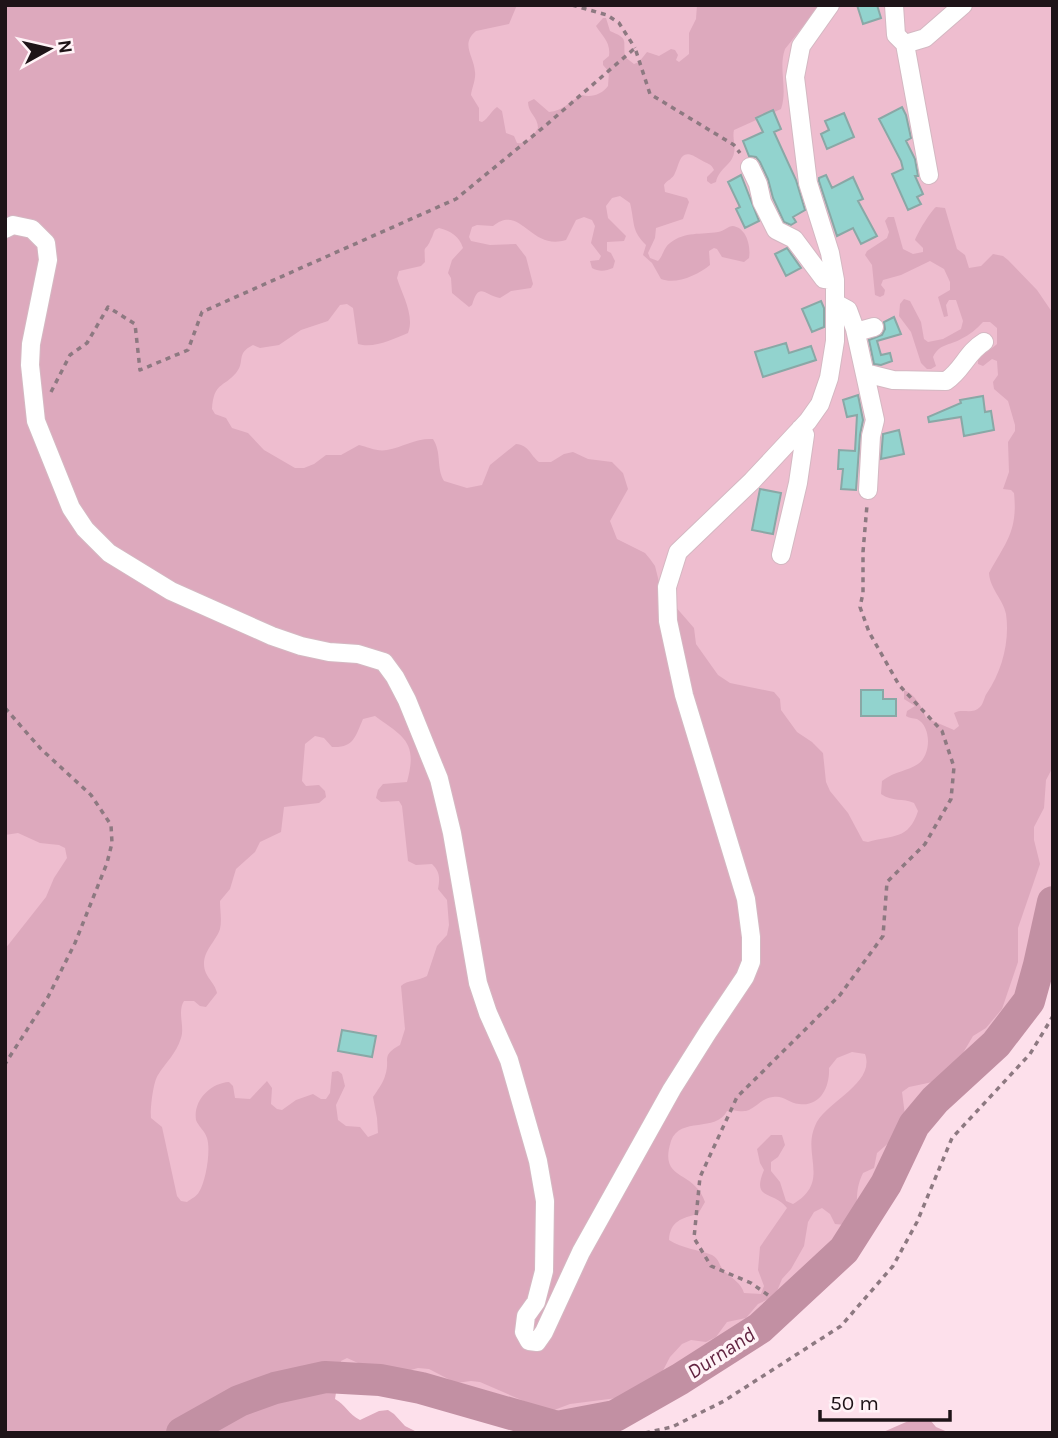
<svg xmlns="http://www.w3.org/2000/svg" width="1058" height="1438" viewBox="0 0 1058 1438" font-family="Karla,sans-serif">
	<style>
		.green { fill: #eebdcf }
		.forest { fill: #dda9bd; fill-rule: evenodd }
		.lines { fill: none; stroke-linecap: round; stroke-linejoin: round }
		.river { stroke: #c290a3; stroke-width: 32 }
		.building { fill: #92d3ce; stroke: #89a8a6; stroke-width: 2 }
		.minor-casing { stroke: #d4b8c2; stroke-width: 20 }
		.path { stroke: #8d7981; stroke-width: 3.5; stroke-dasharray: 5 5; stroke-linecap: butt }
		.minor { stroke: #fff; stroke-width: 18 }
		.labels { text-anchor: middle; stroke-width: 7; stroke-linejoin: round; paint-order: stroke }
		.water-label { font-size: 21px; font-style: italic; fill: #612340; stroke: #fff3f7 }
	</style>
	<rect width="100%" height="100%" fill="#fde0eb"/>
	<!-- green -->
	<path class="green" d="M5 5H1053V961L920 1125 849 1258 619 1421 535 1424 398 1386 325 1381 5 1433Z"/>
	<!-- forest -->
	<path class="forest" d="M5 5H517L509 24 476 31C460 44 474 56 475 72 476 80 472 87 471 95L479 108V121L482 122C489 118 490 112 497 107L502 111 506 133 514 136 517 143C528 145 533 136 538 128 538 117 528 113 528 102L534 99 549 112C563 111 570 101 582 95 592 98 602 94 608 86L609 72 603 65V61L609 56C611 42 602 36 596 26L603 18H606L610 31C629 39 623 39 625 57L634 64 639 62 647 52 659 56 671 49 675 50 678 55 676 60 679 62 689 54V33L696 19 697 5H820L785 49C778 68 788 89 781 109L734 130C732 138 736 145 734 153 732 165 719 168 716 182L711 184 707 181V177L714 170C711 163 707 164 701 160 680 146 681 160 675 173 673 179 667 180 664 185L665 192 687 198 689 202 683 219 656 228 655 238 648 253 650 258 658 261C663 256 664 247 670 243 685 231 701 235 718 232 724 231 728 226 733 226 747 228 751 247 749 258L744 262 722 257 717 249 714 248 709 251 710 265C698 275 676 285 661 279L652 263 643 255 646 245C631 230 635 223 630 203L620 196 612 198 606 206 608 218 626 236 624 241 607 242V251L611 253 615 261 613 268C606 271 599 272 592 268L590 261 599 260 601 256 591 243 595 226 592 220 584 217 576 220 566 240C530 251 521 203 493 226L477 225 472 227 469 237 471 241 490 245 516 244 526 257 533 284 531 288 511 291 500 298C484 295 479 281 472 305L469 307 452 293 451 278 448 273 452 260 463 248C459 236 451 231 439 228L435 230C433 233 433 236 431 239 425 254 424 241 425 262L421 266 399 271 397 278C402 294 415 316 408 333 393 339 374 349 358 344L353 308 347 304 340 305 328 321 301 330 279 345 260 348 253 345C235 354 246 361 236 373 223 388 214 382 212 409L215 414 226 418 232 428 248 433 264 450 295 468H304L314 464 326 455H341L359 445C368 447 377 452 387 450 403 447 416 438 433 439 442 453 436 468 444 481L467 488 482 485 490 465 516 444C529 445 530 455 539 462H551L564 454 573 452 588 459 612 462 623 473 628 489 610 521 617 539 645 553 650 559 655 566 661 590 694 628 696 644 718 675 730 683 774 692 780 699 781 710 797 732 812 742 823 753 826 782 830 791 848 813 863 841 868 842C892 835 909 840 918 811L914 803C903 798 892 802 881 794L882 781C895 771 908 771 918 764 931 755 932 727 917 719 913 718 909 718 906 716L907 711 915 706 904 699V690C915 694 922 707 926 718L954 730 959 726 954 713C963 708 972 715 980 707 984 703 984 697 987 693 1002 671 1010 641 1006 614 1003 599 990 589 989 573 1006 542 1018 531 1014 493L1011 490 1003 489 1009 472 1008 442 1015 431V425L1008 401 994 389 993 382 998 375 997 361 992 359 983 366 978 364C977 353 990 351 997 344V328L990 322H983C977 329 969 335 961 339 949 346 940 343 933 357L936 366 931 369H927L921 363 911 332 899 316 900 304 904 299 910 301 921 322 924 339 928 342 943 339 961 329 963 321 956 300H949L946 305 948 316 944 317 938 297 950 290V282L944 269 930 261 901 275 883 280 881 285 885 290 884 295 880 297 875 295 872 265 865 255 867 251 887 238 889 232 885 221 888 217H894L903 249 913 254 923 252V248L915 240C918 232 930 212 936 207L945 208 957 249 965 255 969 268 981 266 993 254 1003 256 1008 260 1037 290 1052 312 1053 767 1046 780 1044 808 1034 827V840L1040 864 1018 928V962L1002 1009 986 1028 973 1036 963 1053 942 1080 909 1087 902 1092 906 1123 899 1134 877 1153 874 1168 863 1173C853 1194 860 1203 854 1221L845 1225 835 1224 830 1214 822 1208 814 1212 808 1222 804 1246 791 1269 782 1279 775 1296 758 1304 746 1318 727 1322 716 1337 706 1342 691 1340 682 1344 670 1357 658 1380 651 1384 634 1388 617 1398 570 1404 549 1412 480 1382 471 1381 456 1383 429 1369 418 1368 396 1374 378 1372 347 1358 341 1361 335 1399C345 1404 349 1415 360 1420L379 1411 388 1410 394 1414 405 1426 419 1433H5V949L46 897 54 878 67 858 65 848 59 845 40 843 18 833 5 835ZM375 716C404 737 418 742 407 782L383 784 378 790 376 798 381 802 399 801 402 806 408 861 416 865 432 864C440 872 440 878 438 889L447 900 449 925 447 935 437 946 427 976C419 981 407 980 401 986L405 1029 400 1045C380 1056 391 1059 385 1076 383 1083 377 1091 373 1097L377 1118 378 1133 368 1137 360 1127 346 1126 338 1120 336 1105 345 1086 342 1074 338 1071 332 1072 330 1093 326 1099H321L313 1094 296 1100 282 1110 277 1109 271 1104 272 1088 267 1081 250 1099 235 1098 233 1086 229 1082C211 1083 193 1100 196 1120 198 1126 205 1131 207 1138 211 1150 206 1181 199 1192 197 1196 191 1199 187 1202L181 1201 177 1196 162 1127 151 1118C150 1110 153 1082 158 1075 166 1062 176 1054 181 1038 185 1026 177 1012 184 1001H194L200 1006 206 1007 217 993C215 982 204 977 204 964 204 950 216 941 220 929 222 920 220 910 220 901L230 889 236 869 255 852 260 842 281 832 284 807 319 803 326 797 325 791 319 785 306 786 302 781 305 744 315 736 324 738 332 747C354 748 355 737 363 719ZM852 1052 865 1054C876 1084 824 1102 815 1126 802 1155 831 1182 793 1204L786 1201 780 1182 771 1171V1162L778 1157 785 1145 782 1135H771L757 1149 760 1163 764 1170C751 1201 773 1190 787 1208L760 1247 758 1270 764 1286 761 1294 744 1293C741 1283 733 1279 725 1272 719 1267 720 1259 712 1255 697 1249 683 1249 669 1240 670 1221 682 1218 698 1214L705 1202C694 1169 658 1182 671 1141 680 1116 716 1133 727 1111 735 1109 742 1113 749 1110 758 1106 762 1098 773 1097 784 1095 788 1103 799 1104 821 1107 830 1086 829 1068L837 1058Z
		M913 1419 931 1421 936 1427 950 1433H881Z"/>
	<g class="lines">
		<!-- river -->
		<path class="river" d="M182 1433 239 1401 275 1388 325 1377 380 1380 421 1388 557 1427 615 1416 680 1379 760 1328 844 1250 886 1184 914 1125 935 1100 996 1044 1029 1001 1039 965 1053 902"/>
	</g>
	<!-- building -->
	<path class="building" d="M857 5H877L881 18 863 24Z
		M902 107 906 115 911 138 906 141 915 159 918 176H915L923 194 917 197 921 204 908 210 892 174 903 169 901 161 879 119Z
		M773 110 781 129 774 132 796 180 805 210 793 217 796 222 791 225 784 222 773 198 768 179 760 162 756 157 749 156 743 141 763 132 756 118Z
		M844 113 854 137 827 149 821 134 829 130 825 121Z
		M741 175 759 221 745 228 736 209 740 207 728 182Z
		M826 175 832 188 853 177 863 199 858 201 877 236 861 244 853 228 837 236 819 181V178Z
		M787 248 801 268 786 276 775 254Z
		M821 301 824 308V327L812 332 802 309Z
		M894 317 901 334 877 341 881 355 890 353 892 361 881 365 874 364 869 340 882 335 885 329 884 322Z
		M786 343 789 353 811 346 816 360 763 377 755 352Z
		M858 395 863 420 860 435 856 490 841 489 843 469H838L839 450 855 451 857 415 847 417 843 400Z
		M983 396 985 412 991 411 994 430 964 436 961 417 929 422 928 417 961 403 960 400Z
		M899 430 904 454 881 459 883 434Z
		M760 489 781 493 773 534 752 530Z
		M861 690H883V699H896V716H861Z
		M342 1030 376 1036 372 1057 338 1051Z"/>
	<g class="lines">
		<!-- minor casing -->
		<g class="minor-casing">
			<path id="minor" d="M894 5 896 35 905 44 925 38 963 5
				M905 44 929 175
				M750 167 758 184 762 202 776 230 794 239 824 279 835 280
				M5 229 13 225 32 229 46 243 48 260 31 344 30 365 36 421 71 508 85 529 109 553 171 591 272 636 301 646 329 652 358 654 384 662 395 677 407 700 439 779 452 833 478 983 488 1013 509 1060 538 1161 545 1201 544 1271 536 1302 526 1316 524 1332 529 1341 537 1342 544 1332 581 1252 672 1089 708 1032 745 977 751 962V937L746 899 684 695 668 621 667 587 678 552 752 481 808 421 820 404 829 378 835 341V280L830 253 808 183 795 77 801 46 830 5
				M837 304 848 310 855 329 875 420 871 436 868 490
				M856 332 874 327
				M865 373 893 380 946 381C962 371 967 352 984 342
				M781 555 798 483 805 435 801 428"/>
		</g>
		<!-- path -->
		<path class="path" d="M572 5 607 15 619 23 635 48
			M51 392 70 355 87 343 108 307 135 324 140 370 188 350 202 312 456 199 545 126 635 48 650 94 734 145 740 153
			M5 708 41 749 91 795 111 825 112 843 107 863 75 943 48 997 5 1064
			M768 1295 751 1283 711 1266 694 1238 700 1177 737 1097 840 995 883 936 887 882 925 844 951 799 954 767 942 731 899 685 869 632 860 607 863 593V552L867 505
			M645 1433 672 1427 724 1401 841 1326 893 1266 917 1222 952 1138 1030 1054 1053 1016"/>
		<!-- minor -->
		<use href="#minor" class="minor"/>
	</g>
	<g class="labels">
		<!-- water labels -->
		<g class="water-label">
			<text transform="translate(721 1353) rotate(-33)" y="7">Durnand</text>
		</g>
	</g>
	<!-- border -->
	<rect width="1058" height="1438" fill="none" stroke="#1e1418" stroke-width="14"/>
	<!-- north arrow -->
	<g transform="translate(49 49) rotate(82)" stroke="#fff3f7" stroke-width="5" paint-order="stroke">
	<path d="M0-5L12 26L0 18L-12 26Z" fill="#1e1418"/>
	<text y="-10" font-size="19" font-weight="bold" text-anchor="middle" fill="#1e1418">N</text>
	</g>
	<!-- scale -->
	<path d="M820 1410v10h130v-10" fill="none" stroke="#1e1418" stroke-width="3.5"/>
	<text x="830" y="1410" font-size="21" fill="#1e1418" stroke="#fff3f7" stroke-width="5" paint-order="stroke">50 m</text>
</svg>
